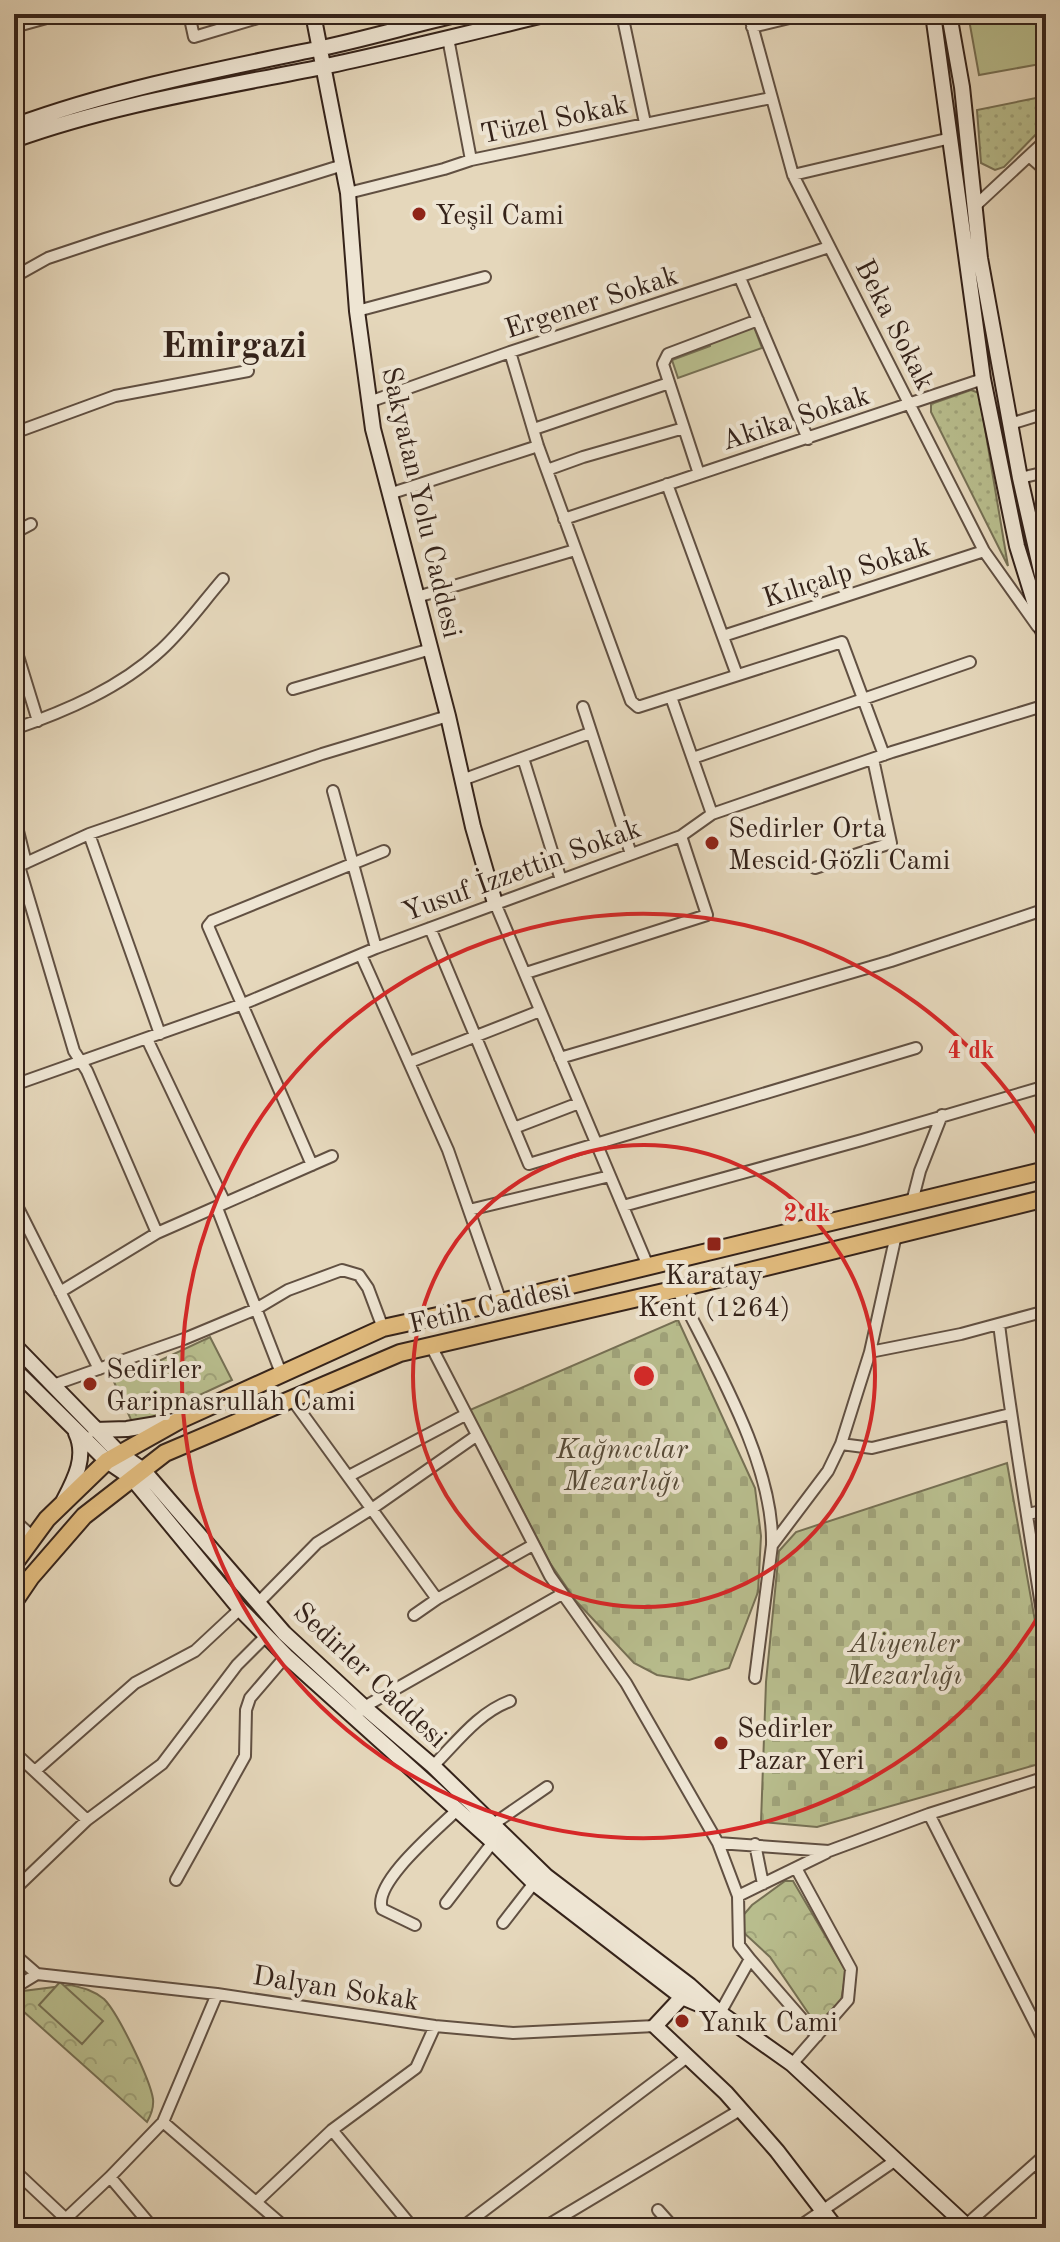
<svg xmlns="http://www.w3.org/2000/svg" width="1060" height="2242" viewBox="0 0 1060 2242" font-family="'Old Standard TT',serif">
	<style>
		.grass { fill: url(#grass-dots); stroke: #767054; stroke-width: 2 }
		.forest { fill: url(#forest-crowns); stroke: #767054; stroke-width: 2 }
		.cemetery { fill: url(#cemetery-stones); stroke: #767054; stroke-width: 2 }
		.garden { fill: #b8bd8d; stroke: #767054; stroke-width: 2 }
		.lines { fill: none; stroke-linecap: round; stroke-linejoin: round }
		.street-casing { stroke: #615042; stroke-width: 14 }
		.secondary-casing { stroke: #35231a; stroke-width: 18 }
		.primary-casing { stroke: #35231a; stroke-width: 20 }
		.street { stroke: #eee5d3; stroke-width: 10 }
		.secondary { stroke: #eee5d3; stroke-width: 14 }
		.primary { stroke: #e2bc7e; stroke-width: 16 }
		.ring { fill: none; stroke: #d62828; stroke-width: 4 }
		.poi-dot { fill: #8f2418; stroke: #eee5d3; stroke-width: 3 }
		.labels { text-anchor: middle; stroke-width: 8; stroke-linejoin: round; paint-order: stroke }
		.street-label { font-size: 28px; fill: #35231a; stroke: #eee5d3 }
		.poi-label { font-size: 28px; fill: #35231a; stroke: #eee5d3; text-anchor: start }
		.park-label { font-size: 28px; font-style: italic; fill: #564a37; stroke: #eee5d3 }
		.district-label { font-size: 36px; font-weight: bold; fill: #35231a; stroke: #eee5d3 }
		.centre { fill: #d62828; stroke: #eee5d3; stroke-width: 4 }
		.ring-label { font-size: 24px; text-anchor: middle; font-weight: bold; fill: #d62828; stroke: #eee5d3; stroke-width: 8; stroke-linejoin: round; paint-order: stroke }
	</style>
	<defs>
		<pattern id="grass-dots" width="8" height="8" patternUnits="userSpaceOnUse" patternTransform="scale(2)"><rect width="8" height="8" fill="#b8bd8d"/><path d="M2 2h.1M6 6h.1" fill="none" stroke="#9fa279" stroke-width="1.8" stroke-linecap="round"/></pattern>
		<pattern id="forest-crowns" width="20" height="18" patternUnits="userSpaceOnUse" patternTransform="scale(2)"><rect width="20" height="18" fill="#b8bd8d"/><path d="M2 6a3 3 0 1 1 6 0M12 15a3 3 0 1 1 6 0" fill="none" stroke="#9fa279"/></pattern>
		<pattern id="cemetery-stones" width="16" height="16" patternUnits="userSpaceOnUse" patternTransform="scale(2)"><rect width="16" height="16" fill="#b8bd8d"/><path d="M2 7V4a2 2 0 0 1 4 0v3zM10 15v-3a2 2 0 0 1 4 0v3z" fill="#9fa279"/></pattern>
	</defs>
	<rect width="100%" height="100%" fill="#e5d7bb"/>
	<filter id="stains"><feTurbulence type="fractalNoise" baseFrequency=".0025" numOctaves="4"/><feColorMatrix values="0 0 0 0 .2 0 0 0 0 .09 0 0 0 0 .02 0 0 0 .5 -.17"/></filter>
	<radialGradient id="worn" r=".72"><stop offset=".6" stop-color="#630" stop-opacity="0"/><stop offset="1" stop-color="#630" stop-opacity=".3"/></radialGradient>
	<!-- grass -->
	<path class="grass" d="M1046 96V124L1004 167 995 170 981 163 977 110Z
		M971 390 979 393 1008 566 931 412V404Z"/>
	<!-- forest -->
	<path class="forest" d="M210 1337 232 1380 146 1420 132 1422 114 1382Z
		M785 1881H793L846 1971 841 2001 820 2021 813 2020 770 1957 742 1931 740 1919 752 1905Z
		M70 1985C83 1988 93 1990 104 1999 118 2013 150 2079 153 2099 154 2108 151 2115 147 2122L14 2003V1997L23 1991Z"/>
	<!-- cemetery -->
	<path class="cemetery" d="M678 1320 755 1488 761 1536 758 1592 729 1668 689 1680 657 1675 634 1663 576 1601 550 1563 470 1410Z
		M1007 1463 1046 1683V1762L817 1827 761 1822 766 1682 779 1551 796 1532Z"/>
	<!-- garden -->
	<path class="garden" d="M968 14H1046V63L979 75Z
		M754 327 762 348 678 378 672 360 710 346V342Z
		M60 1982 103 2021 82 2044 39 2005Z"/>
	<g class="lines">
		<!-- street casing -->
		<g class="street-casing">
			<path id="street" d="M189 14 194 37 271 14
				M622 14 645 123
				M749 14 793 175 984 551 1038 627
				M14 27 61 14
				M752 27 806 14
				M448 38 471 160
				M1029 156 1046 171
				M793 175 951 138
				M348 193 444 169 471 160 771 98
				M974 207 1046 140
				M14 277 48 258 105 239 343 165
				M740 278 808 439
				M357 311 485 277
				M510 352 538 446 631 701 638 707 842 642 884 755
				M369 402 510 352 829 247
				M1010 424 1046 413
				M534 429 669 383
				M14 433 115 396 248 371
				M547 470 583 457 684 428
				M699 474 663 364 668 354 758 320
				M1020 478 1046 472
				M667 484 737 675
				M389 494 538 446
				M564 519 983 379
				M14 533 31 524
				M417 597 575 550
				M723 636 984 551
				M14 643 38 721
				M293 689 431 649
				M671 697 712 814
				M583 707 631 854
				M14 729C66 711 120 688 161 650 184 629 203 602 223 579
				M523 758 561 880
				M693 758 970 662
				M462 780 590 733
				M333 791 376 948
				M14 815 26 863
				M89 834 160 1034
				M815 868 891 843 873 759
				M495 903 648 1266
				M430 928 529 1164 916 1048
				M361 955 448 1150 501 1302
				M526 973 707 915 681 836
				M147 1039 225 1203
				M560 1058 891 961 1046 909
				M410 1062 540 1011
				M14 1085 243 1004 376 948 681 836 712 814 892 752 1046 705
				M514 1128 579 1103
				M312 1165 208 926 212 921 384 851
				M14 1200 99 1369
				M912 1202 920 1171 942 1115
				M623 1206 862 1140 1046 1086
				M217 1208 281 1373
				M469 1210 610 1176
				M157 1233 87 1071 74 1051 19 866 89 834 322 754 448 716
				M677 1289C713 1362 774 1463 772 1545L755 1678
				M60 1292 157 1233 332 1156
				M999 1324C1012 1430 1031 1535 1046 1640
				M431 1346 550 1576 626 1683 718 1843 738 1896 739 1945 750 1959 720 2013
				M870 1352 961 1334 1046 1311
				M53 1385 184 1339 256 1309 288 1290 342 1270 359 1275 368 1288 383 1328
				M291 1398 437 1599
				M841 1444 872 1448 1010 1414
				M349 1476 465 1415
				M1028 1514 1046 1510
				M14 1520 34 1538
				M773 1544 828 1471 841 1444 870 1352 896 1235
				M258 1603 317 1543 373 1508 476 1436
				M414 1615 437 1599 533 1545
				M361 1711 364 1707 562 1594
				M14 1752 87 1820
				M433 1766C457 1742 478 1713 510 1701
				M35 1771 135 1683 195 1651 240 1609
				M929 1814 1046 2045
				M492 1825 547 1787
				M718 1843 829 1851 929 1814 1046 1777
				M755 1844 763 1884
				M176 1880 245 1756 246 1710 250 1698 286 1656
				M14 1890 87 1820 162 1764 237 1665 267 1635
				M738 1896 826 1853
				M446 1903 493 1842
				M503 1923 534 1883
				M415 1925 382 1909C372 1883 438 1829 457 1810
				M14 1954 37 1974
				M750 1959 817 2036
				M14 1988 37 1974 217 1994 435 2026 513 2033 655 2026
				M792 2064 848 2000 851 1969 796 1868
				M163 2122 286 2228
				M332 2130 413 2228
				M1037 2162 1046 2181
				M14 2170 66 2219
				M110 2177 153 2228
				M256 2202 332 2130 416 2068 435 2026
				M658 2210 674 2228
				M966 2225 1046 2154
				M56 2228 110 2177 163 2122 217 1994
				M461 2228 686 2058
				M543 2228 740 2110
				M797 2228 896 2160"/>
		</g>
		<!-- secondary casing -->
		<g class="secondary-casing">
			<path id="secondary" d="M313 14 348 193 357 311 373 429 448 716 473 827 495 903
				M933 14 983 379 1017 546 1046 640
				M949 14 962 87 980 258 1020 478 1046 593
				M14 126C112 90 215 70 317 49 365 39 412 25 460 14
				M14 140C114 104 219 88 322 67 398 51 473 32 548 14
				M14 1345 119 1453 143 1470 284 1633 364 1707 433 1766 546 1876 689 1985 720 2013 792 2064 969 2228
				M14 1369 107 1461 132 1478 240 1609 286 1656 493 1842 534 1883 682 1997 708 2008
				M95 1430 127 1429 175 1421
				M64 1500C75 1479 87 1456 76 1433
				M682 1997 655 2026 726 2093 777 2151 836 2228"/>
		</g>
		<!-- primary casing -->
		<g class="primary-casing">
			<path id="primary" d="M14 1564 47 1519 107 1461 180 1420 383 1328 501 1302 1046 1170
				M14 1602 31 1577 84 1516 165 1453 400 1353 677 1289 1046 1198"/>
		</g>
		<!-- street -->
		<use href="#street" class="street"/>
		<!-- secondary -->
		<use href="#secondary" class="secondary"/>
		<!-- primary -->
		<use href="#primary" class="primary"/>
	</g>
	<!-- distance rings -->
	<g class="ring">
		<circle cx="644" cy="1376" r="231"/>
		<path d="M1044 1607A462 462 0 1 1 1044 1145"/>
	</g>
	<!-- markers -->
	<g class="poi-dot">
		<circle cx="419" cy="214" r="8"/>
		<circle cx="712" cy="843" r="8"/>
		<rect x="706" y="1236" width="16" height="16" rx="4"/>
		<circle cx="90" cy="1384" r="8"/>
		<circle cx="721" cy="1743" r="8"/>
		<circle cx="682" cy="2021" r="8"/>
	</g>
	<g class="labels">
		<!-- street labels -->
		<g class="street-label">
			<text transform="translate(554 118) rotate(-12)" y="10">Tüzel Sokak</text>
			<text transform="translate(591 301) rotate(-18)" y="10">Ergener Sokak</text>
			<text transform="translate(896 324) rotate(63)" y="10">Beka Sokak</text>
			<text transform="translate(795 417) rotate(-18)" y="10">Akika Sokak</text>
			<text transform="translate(423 502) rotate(77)" y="10">Sakyatan Yolu Caddesi</text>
			<text transform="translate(846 571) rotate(-18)" y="10">Kılıçalp Sokak</text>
			<text transform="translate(521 869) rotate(-20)" y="10">Yusuf İzzettin Sokak</text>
			<text transform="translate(489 1305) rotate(-13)" y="10">Fetih Caddesi</text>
			<text transform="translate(371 1674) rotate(43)" y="10">Sedirler Caddesi</text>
			<text transform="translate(336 1987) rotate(9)" y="10">Dalyan Sokak</text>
		</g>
		<!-- poi labels -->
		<g class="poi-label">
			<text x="435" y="224">Yeşil Cami</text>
			<text x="728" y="837">Sedirler Orta<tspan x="728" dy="32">Mescid Gözli Cami</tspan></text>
			<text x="714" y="1284" text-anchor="middle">Karatay<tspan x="714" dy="32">Kent (1264)</tspan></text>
			<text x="106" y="1378">Sedirler<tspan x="106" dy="32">Garipnasrullah Cami</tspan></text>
			<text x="737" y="1737">Sedirler<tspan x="737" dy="32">Pazar Yeri</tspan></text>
			<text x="698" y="2031">Yanık Cami</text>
		</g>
		<!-- park labels -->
		<g class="park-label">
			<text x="622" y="1458">Kağnıcılar<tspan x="622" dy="32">Mezarlığı</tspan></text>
			<text x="904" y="1652">Aliyenler<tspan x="904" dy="32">Mezarlığı</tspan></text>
		</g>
		<!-- district labels -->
		<g class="district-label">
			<text x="234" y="357">Emirgazi</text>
		</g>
	</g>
	<circle cx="644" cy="1376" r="12" class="centre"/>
	<g class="ring-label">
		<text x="971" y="1058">4 dk</text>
		<text x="807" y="1221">2 dk</text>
	</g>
	<!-- margin -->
	<rect width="1060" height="2242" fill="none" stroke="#e5d7bb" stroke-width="48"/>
	<rect x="16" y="16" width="1028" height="2210" fill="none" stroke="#35231a" stroke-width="4"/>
	<rect x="24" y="24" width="1012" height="2194" fill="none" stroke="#35231a" stroke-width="2"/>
	<rect width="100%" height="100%" filter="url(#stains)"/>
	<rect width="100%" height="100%" fill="url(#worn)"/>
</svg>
